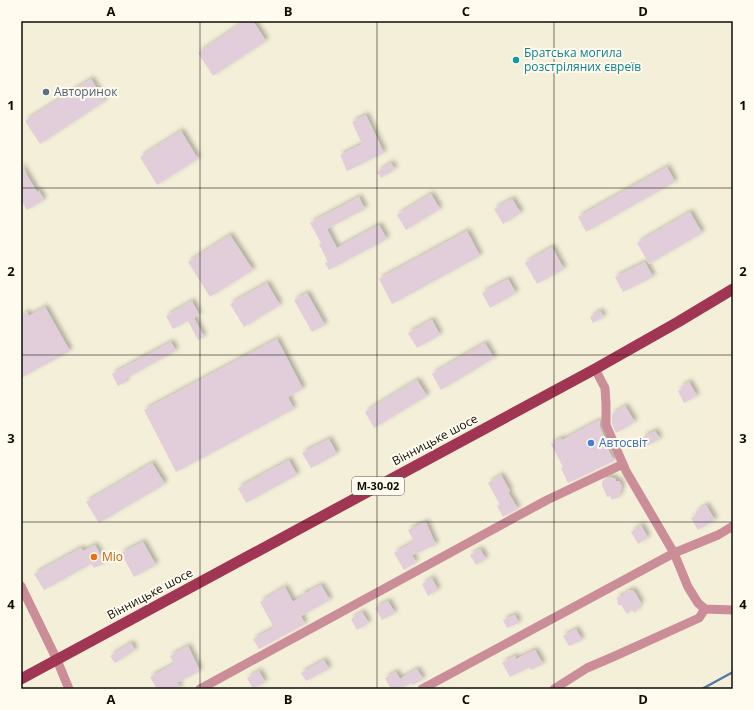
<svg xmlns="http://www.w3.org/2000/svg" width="754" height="710" viewBox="0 0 754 710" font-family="'Open Sans',sans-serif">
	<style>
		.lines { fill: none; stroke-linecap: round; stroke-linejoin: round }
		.stream { stroke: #5579a2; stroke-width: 2.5 }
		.building { fill: #e2cedb; filter: url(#shadow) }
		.minor { stroke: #cb8e99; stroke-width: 9 }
		.major { stroke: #a03653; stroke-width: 11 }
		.grid { fill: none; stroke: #0e0d06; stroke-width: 1; stroke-opacity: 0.55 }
		.culture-dot { fill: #0f9aa8; stroke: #fffcef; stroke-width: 1.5 }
		.service-dot { fill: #5c6f8a; stroke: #fffcef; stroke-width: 1.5 }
		.shop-dot { fill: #3f7fe0; stroke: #fffcef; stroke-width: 1.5 }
		.food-dot { fill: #e8710a; stroke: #fffcef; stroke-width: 1.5 }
		.labels { text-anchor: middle; stroke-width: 4; stroke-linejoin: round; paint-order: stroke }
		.shield { fill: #fffcef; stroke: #56554c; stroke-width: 1 }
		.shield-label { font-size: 11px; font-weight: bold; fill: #0e0d06 }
		.culture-label { font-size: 12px; fill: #0d838f; stroke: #fffcef; text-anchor: start }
		.service-label { font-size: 12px; fill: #4e5e75; stroke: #fffcef; text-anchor: start }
		.street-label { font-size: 12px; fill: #0e0d06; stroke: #fffcef }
		.shop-label { font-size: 12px; fill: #366cbe; stroke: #fffcef; text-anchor: start }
		.food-label { font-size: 12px; fill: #c56008; stroke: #fffcef; text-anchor: start }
		.neatline { fill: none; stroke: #0e0d06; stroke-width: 1.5 }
		.grid-label { font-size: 13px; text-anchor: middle; font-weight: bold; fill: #0e0d06 }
	</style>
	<defs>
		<filter id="shadow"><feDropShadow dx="3" dy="-3" stdDeviation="2" flood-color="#0004"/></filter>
	</defs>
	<rect width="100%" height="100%" fill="#f4efd9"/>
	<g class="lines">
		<!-- stream -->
		<path class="stream" d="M702 689 733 672"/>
	</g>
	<!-- building -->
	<path class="building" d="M245 21H253L266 41 213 76 198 53Z
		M91 79 105 101 40 144 25 121Z
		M366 115 384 153 347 171 340 155 362 144 352 122Z
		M181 131 198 159 157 185 140 157Z
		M391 163 395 169 381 178 377 172Z
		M21 165 37 192 39 191 44 200 27 210 21 200Z
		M667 167 675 182 586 232 578 217Z
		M431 194 440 209 406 230 397 215Z
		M359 197 365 209 327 229 337 248 379 225 387 239 329 270 325 263 328 262 319 244 321 243 310 223Z
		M512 199 521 213 503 224 494 209Z
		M690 212 702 233 649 264 637 243Z
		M467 231 480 256 392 304 379 279Z
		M230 235 253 270 210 297 188 262Z
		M552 247 564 269 537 284 525 263Z
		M645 262 653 277 623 292 615 277Z
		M508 279 516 293 490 308 482 293Z
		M267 283 280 305 244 327 230 304Z
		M307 293 325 325 312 332 294 300Z
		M192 301 199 315 194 318 204 337 198 340 188 321 173 329 166 316Z
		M45 307 70 351 21 378V316L27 312 29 316Z
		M600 311 604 317 593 323 590 317Z
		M432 320 440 335 417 348 408 333Z
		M277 339 303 389 288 397 294 409 176 472 144 410Z
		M171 342 176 351 125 379 126 382 118 386 112 374Z
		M485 343 494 358 441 390 432 374Z
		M417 380 427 396 374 428 365 412Z
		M689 382 697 396 684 403 678 391 682 389 680 387Z
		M625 406 635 422 616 433 612 424V414Z
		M600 420V427L605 439 603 440 614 461 568 483 561 468 563 467 551 444 561 438 562 440Z
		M655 431 660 439 647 446 643 437Z
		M329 439 337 454 311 468 302 453Z
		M289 460 297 475 246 503 238 488Z
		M152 463 165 484 99 523 86 502Z
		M501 475 510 491 508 492 518 509 503 517 497 506 500 505 488 483Z
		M610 477 616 479V481H619L622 486 619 497 612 500 610 496 607 497 602 485 603 480Z
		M706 505 715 520 698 530 691 518 695 516 696 512Z
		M426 522 436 545 412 555 416 562 404 570 394 553 414 542 408 530Z
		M641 525 648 538 638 544 631 532Z
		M143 542 156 565 134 577 121 553Z
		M95 545 105 563 94 568 91 564 44 590 34 574 81 548 83 551Z
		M480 549 486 559 476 565 470 555Z
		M432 578 438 590 428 596 422 584Z
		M321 585 330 600 301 616 305 624 259 649 253 639 274 628 260 602 285 587 293 602 302 596 303 593 308 592Z
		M630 590 634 591 641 603 635 613 632 610 627 614 621 605H618L617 597 623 596 624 594Z
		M388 601 395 613 382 620 375 608Z
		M362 612 369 623 357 630 351 619Z
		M515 615 519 623 507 628 503 620Z
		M576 629 582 640 569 646 563 636Z
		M131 643 135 650 115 663 110 656Z
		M188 646 200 671 177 683 181 689H157L150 677 174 664 170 656Z
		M535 650 543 664 531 670 530 667 510 677 502 663 515 656 516 659Z
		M324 660 329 669 306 681 301 673Z
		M417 669 423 679 413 685 411 683 400 689H391L385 678 396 672 400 679Z
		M259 671 265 682 253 689 247 678Z"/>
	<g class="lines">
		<!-- minor -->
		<path class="minor" d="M595 369 605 388 606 404V425L626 471 674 553 688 587 698 603 705 609 733 610
			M21 586 57 660 69 689
			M200 689 547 500 623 464
			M422 689 674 553 718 535 733 526
			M554 689 587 668 615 656 699 618 705 609"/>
		<!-- major -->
		<path class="major" d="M21 679 595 369 678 322 733 289"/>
	</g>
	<!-- grid -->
	<path class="grid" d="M200 21V689M377 21V689M554 21V689M21 188H733M21 355H733M21 522H733"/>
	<!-- markers -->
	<circle class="culture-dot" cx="516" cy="60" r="4"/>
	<circle class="service-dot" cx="46" cy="92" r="4"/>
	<circle class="shop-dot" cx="591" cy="443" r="4"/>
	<circle class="food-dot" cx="94" cy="557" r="4"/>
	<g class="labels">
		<!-- shield labels -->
		<rect class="shield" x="352" y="477" width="52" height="18" rx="3"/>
		<g class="shield-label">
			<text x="378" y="490">М-30-02</text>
		</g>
		<!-- culture labels -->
		<g class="culture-label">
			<text x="524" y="57">Братська могила<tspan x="524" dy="14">розстріляних євреїв</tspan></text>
		</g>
		<!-- service labels -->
		<g class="service-label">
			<text x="54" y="96">Авторинок</text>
		</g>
		<!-- street labels -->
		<g class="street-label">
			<text transform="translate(435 440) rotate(-28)" y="4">Вінницьке шосе</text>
			<text transform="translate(150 594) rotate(-28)" y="4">Вінницьке шосе</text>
		</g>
		<!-- shop labels -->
		<g class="shop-label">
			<text x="599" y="447">Автосвіт</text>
		</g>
		<!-- food labels -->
		<g class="food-label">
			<text x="102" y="561">Міо</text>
		</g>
	</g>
	<!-- border -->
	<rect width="754" height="710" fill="none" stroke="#fffcef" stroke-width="44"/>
	<rect x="22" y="22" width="710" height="666" class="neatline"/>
	<g class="grid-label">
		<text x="111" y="16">A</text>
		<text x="288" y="16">B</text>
		<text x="466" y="16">C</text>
		<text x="643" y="16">D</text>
		<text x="11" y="110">1</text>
		<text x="743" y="110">1</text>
		<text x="11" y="276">2</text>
		<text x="743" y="276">2</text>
		<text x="11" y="443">3</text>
		<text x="743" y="443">3</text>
		<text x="11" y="609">4</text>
		<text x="743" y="609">4</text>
		<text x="111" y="704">A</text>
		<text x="288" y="704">B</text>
		<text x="466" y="704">C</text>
		<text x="643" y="704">D</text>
	</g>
</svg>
